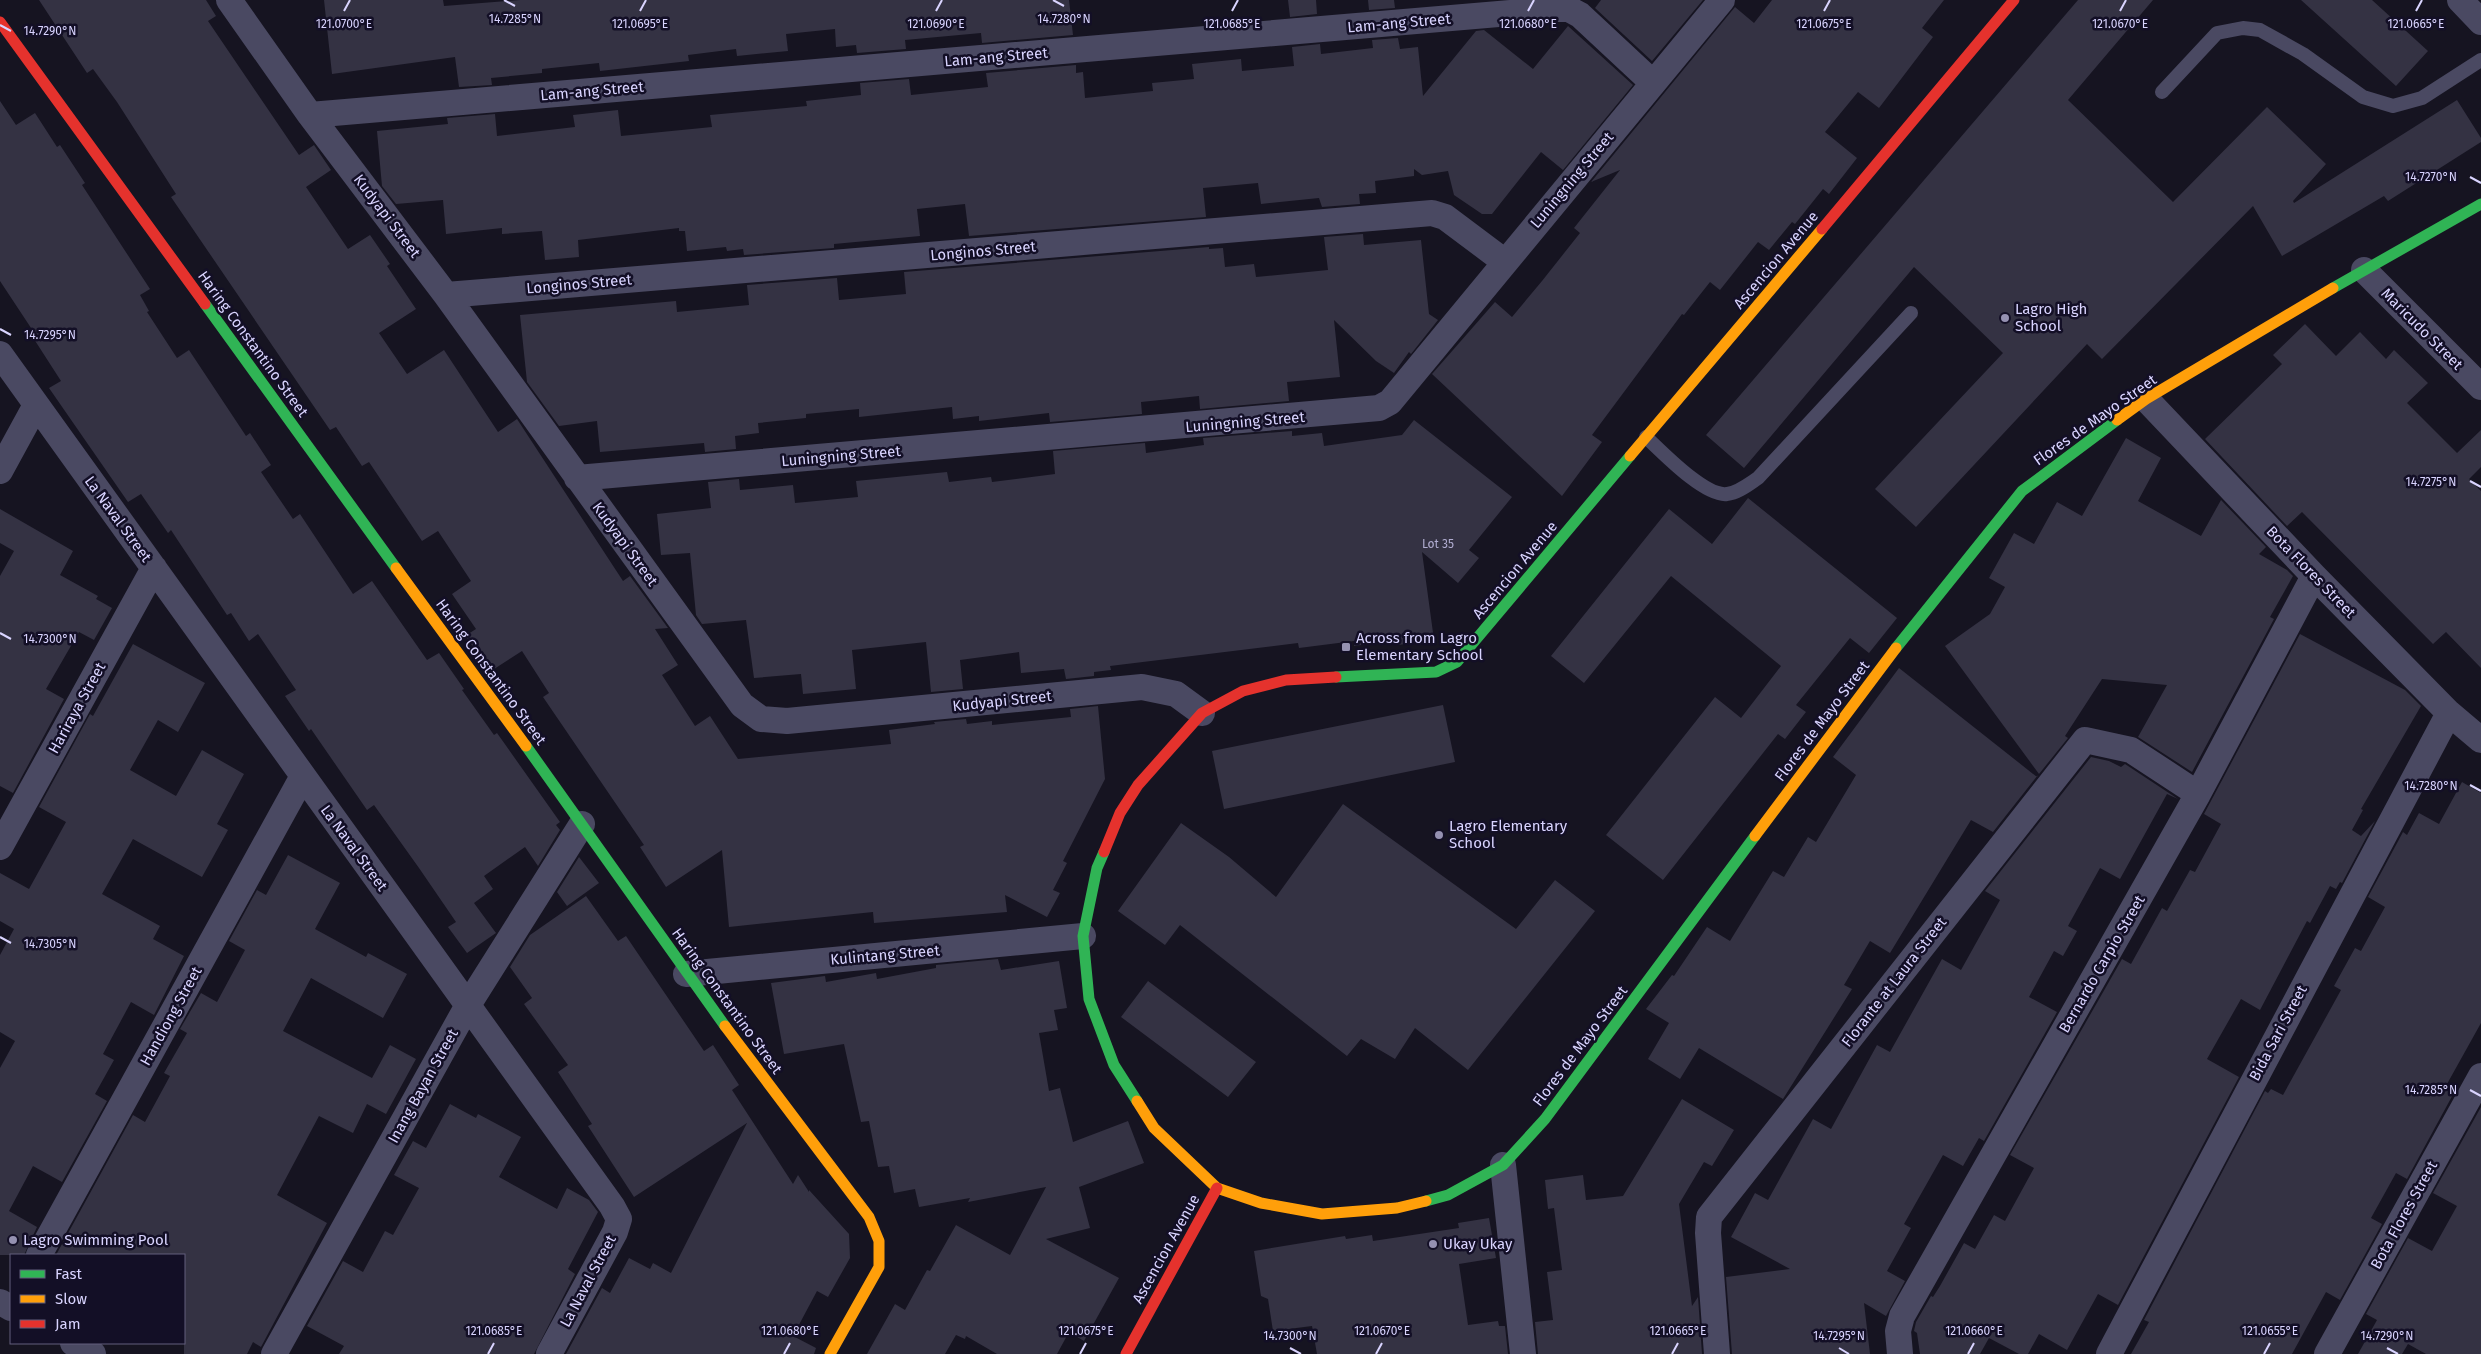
<svg xmlns="http://www.w3.org/2000/svg" width="2481" height="1354" viewBox="0 0 2481 1354" font-family="'Fira Sans',sans-serif">
	<style>
		.building { fill: #343243 }
		.lines { fill: none; stroke-linecap: round; stroke-linejoin: round }
		.lane { stroke: #4a4962; stroke-width: 14 }
		.street { stroke: #4a4962; stroke-width: 26 }
		.fast { stroke: #30b455; stroke-width: 11 }
		.slow { stroke: #ff9f0a; stroke-width: 11 }
		.jam { stroke: #e5322d; stroke-width: 11 }
		.ticks { fill: none; stroke: #d9d4ff; stroke-width: 2 }
		.poi-dot { fill: #9591b1; stroke: #130f26; stroke-width: 2 }
		.labels { text-anchor: middle; stroke-width: 5; stroke-linejoin: round; paint-order: stroke }
		.number-label { font-size: 12px; fill: #b0acd0 }
		.street-label { font-size: 15px; fill: #d9d4ff; stroke: #130f26 }
		.poi-label { font-size: 15px; fill: #d9d4ff; stroke: #130f26; text-anchor: start }
		.ticks-label { font-size: 12px; text-anchor: middle; fill: #d9d4ff; stroke: #130f26; stroke-width: 5; stroke-linejoin: round; paint-order: stroke }
	</style>
	<rect width="100%" height="100%" fill="#161421"/>
	<!-- building -->
	<path class="building" d="M39 0H206L216 16 208 21 299 155 314 145 331 170 306 187 348 249 370 235 390 264 387 266 416 309 379 333 407 374 444 350 498 432 517 419 623 581 630 576 668 628 655 629 678 665 662 675 695 726 710 716 738 759 891 744 889 730 935 724 934 722 966 719 967 724 992 721V725L1071 717 1070 709 1098 706 1105 779 1063 861 1067 863 1053 890 1060 893 1047 917 1005 895 1007 912 874 923 873 912 729 927 722 850 666 887 640 847 644 845 543 697 549 693 522 651 491 671 465 636 476 629 452 594 471 581 438 531 422 541 369 462 362 466 336 427 330 430 171 197 176 194 117 102 93 69 87 73Z
		M324 0H443L444 6 520 0H1069L1073 35 982 43 981 33 905 40 906 49 857 53 856 45 836 47 835 29 786 34 788 51 737 56 736 49 688 55 689 61 600 71 599 63 542 69V73L491 78 492 85 459 87 455 57 332 74Z
		M1288 0H1316L1317 14 1290 17Z
		M1368 0H1394L1395 8 1369 10Z
		M1601 0H1703L1652 61 1595 8Z
		M1772 0H1944L1922 28 1933 37 1879 108 1858 92 1825 132 1857 158 1829 194 1823 189 1795 224 1792 222 1769 250 1758 242 1720 290 1710 282 1684 315 1682 314 1592 435 1602 442 1562 496 1432 374 1495 302 1512 317 1542 281 1580 233 1574 228 1620 170 1591 182 1735 7 1754 23Z
		M2078 0H2153L2068 100 2173 202 2267 107 2326 164 2293 201 2294 203 2457 100 2481 138V142L2388 201 2384 196 2282 256 2253 206 2102 359 2087 344 1916 527 1875 489 2003 353 1914 267 1744 468 1706 435Z
		M2301 0H2372L2428 51 2396 86Z
		M1568 26 1633 85 1563 170 1541 152 1492 214H1482L1454 195 1448 171 1422 175 1414 169V176L1375 181 1376 193 1359 194 1360 204 1322 207 1319 198 1261 204 1258 183 1203 188 1206 217 969 236 965 204 917 209 920 236 834 244V248L744 255 743 249 727 251 726 247 687 251 685 231H679V228L578 240 579 257 545 260 542 231 502 234V228L446 234 443 200 396 204 382 186 377 131 448 124 447 118 495 114 497 136 575 127 573 115 618 110 621 136 712 127 710 115 807 106 806 101 861 95 860 83 909 79 911 95 988 87 986 73 1076 65V73L1083 72 1085 98 1153 91 1152 83 1194 79 1192 64 1241 59 1242 71 1294 66 1292 47 1320 44 1321 54 1373 48 1372 40 1398 38 1400 49 1418 47 1423 96 1476 31 1484 30 1533 69Z
		M0 101 16 125 35 113 57 147 60 145 85 183 82 185 150 289 140 295 149 311 147 312 177 358 189 350 246 436 250 433 271 465 261 472 293 519 300 514 353 594 372 581 427 660 439 653 464 689 462 690 494 735 497 733 560 822 556 825 560 830 538 866 525 847 484 876 493 889 474 903 496 933 467 953 448 927 456 922 419 868 374 805 367 810 311 729 309 731 285 696 296 690 258 634 249 641 231 613 227 615 171 530 168 533 141 494 128 502 49 388 61 381 32 336 35 334 0 281Z
		M1363 234 1364 245 1421 240 1429 314 1438 320 1411 354 1409 352 1394 373 1376 361 1334 320 1340 377 1287 382 1289 401 1200 409 1199 396 1141 402 1142 414 1050 422 1049 413 979 421V416L953 419 952 407 859 417V409L806 414V418L758 423 759 433 735 436 736 449 705 452 704 443 600 452 597 421 559 426 527 382 520 315 676 301 677 312 749 305 747 285 837 278 839 300 906 294 904 272 1209 247V249L1223 248 1225 267 1254 264 1256 277 1328 270 1324 237Z
		M2305 324 2336 356 2360 332 2386 359 2394 350 2428 383 2407 403 2457 453 2481 430V467L2469 479 2481 491V668L2446 632 2433 644 2302 512 2287 526 2205 439 2282 364 2273 355Z
		M1414 420 1512 497 1469 550 1479 558 1458 583 1422 552 1434 640 1398 645 1397 640 1354 646V641L1299 648 1298 643 1110 666 1111 670 1094 672V676L1066 679 1064 669 1021 673 1019 652 960 660 963 689 931 692 926 642 852 650 856 689 803 694 801 674 754 678 746 620 702 624 696 615 690 553 661 555 657 514 711 508 708 482 739 479 740 490 793 485 795 503 858 497 856 481 947 472 949 482 991 477 992 482 1055 474 1053 451 1145 443 1146 453 1204 445 1203 438 1292 431V436L1322 433 1324 446 1402 435Z
		M2126 438 2161 458 2138 501 2201 536 2221 500 2266 547 2259 554 2287 570 2293 576 2270 617 2274 619 2192 772 2138 737 2167 685 2102 679 2065 736 2068 738 2039 774 1945 646 1990 614 2005 587 1989 578 2014 533 2034 544 2057 502 2082 516Z
		M1748 498 1897 618 1869 653 1850 638 1796 705 1806 712 1785 739 1778 734 1663 880 1606 835 1715 697 1741 718 1781 666 1671 576 1584 683 1551 656 1669 509 1712 544Z
		M0 509 73 551 60 575 98 596 96 599 112 608 94 640 79 632 46 689 64 699 13 793 0 786V576L14 551 0 543Z
		M2300 634 2405 690 2421 706 2361 809 2363 810 2352 830 2361 836 2375 821 2342 883 2340 882 2336 889 2330 886 2310 923 2307 921 2260 1010 2241 999 2207 1059 2239 1077 2118 1305 2098 1294 2067 1350 2039 1334 2028 1354H2019L1989 1338 1980 1354H1920L1917 1333 1914 1331 1916 1322 1931 1296 1933 1297 1940 1286 1964 1243 1975 1249 1994 1215 2005 1221 2034 1168 2010 1155 2122 959 2131 964 2162 908 2167 911 2190 870 2195 872 2221 824 2204 814Z
		M133 644 205 683 178 732 158 720 130 770 176 796 202 750 244 774 217 824 228 830 202 877 133 839 102 894 160 926 153 939 184 956 154 1015 131 1002 103 1054 114 1060 95 1094 107 1101 62 1182 33 1166 9 1211 37 1227 24 1255H0V1068L15 1041 0 1032V955L14 929 0 921V873L29 889 66 822 39 807 90 714 93 716Z
		M1899 668 2037 777 2038 775 1993 832 1971 820 1890 953 1870 941 1844 985 1852 989 1783 1099 1699 1048 1680 1079 1648 1059 1669 1023 1646 1009 1672 975 1674 976 1707 927 1730 941 1773 871 1784 877 1808 837 1816 842 1856 775 1833 757Z
		M1443 705 1455 762 1224 809 1212 751Z
		M2091 757 2109 761 2121 767 2125 764 2178 799 2167 794 2120 879 2100 868 2068 926 2077 931 2063 956 2054 951 2029 997 2057 1012 1984 1141 1979 1138 1963 1166 1943 1155 1904 1224 1911 1228 1887 1271 1905 1281 1886 1316 1864 1303 1870 1354H1732L1726 1277 1790 1269 1731 1237 1755 1193 1768 1200 1813 1119 1831 1129 1877 1045 1890 1052 1942 959 1961 970 2000 900 1985 891Z
		M2462 782 2481 793V1023L2447 1084 2456 1089 2407 1179 2396 1173 2371 1218 2382 1224 2340 1300 2326 1292 2292 1354H2131L2149 1322 2144 1320 2265 1091 2268 1093 2271 1089 2283 1095 2341 990 2334 986 2355 948 2361 951 2385 907 2368 897 2403 832 2407 835 2419 813 2439 824Z
		M1343 804 1516 929 1555 880 1595 911 1468 1070 1415 1028 1395 1059 1361 1039 1347 1056 1180 925 1165 945 1118 911 1181 823 1229 857 1276 897Z
		M288 855 340 883 315 929 366 957 368 953 407 974 383 1018 311 978 283 1031 372 1078 390 1045 416 1059 386 1114 367 1104 353 1133 319 1116 277 1195 327 1223 261 1347 253 1342 247 1354H184V1255H56L133 1115 145 1122 170 1076 164 1073 187 1033 180 1029 201 993 217 1002 245 950 229 941 257 890 266 895Z
		M579 857 599 883 567 906 557 892Z
		M586 896 618 941 626 936 704 1051 713 1045 739 1085 732 1090 793 1184 798 1175 809 1192V1190L849 1234 850 1258 828 1297 817 1291 793 1336 816 1348 814 1354H566L602 1288 610 1293 629 1258 650 1269 653 1263 671 1273 747 1123 634 1197 588 1126 592 1124 558 1072 568 1065 524 1004 532 998 510 967 530 935Z
		M998 959 1001 970 1059 961 1067 1008 1054 1010 1058 1030 1039 1033 1049 1091 1060 1088 1073 1142 1128 1121 1144 1163 1079 1187 1090 1228 1046 1239 1119 1278 1084 1341 1069 1332 1057 1354H997L966 1336 965 1339 956 1335 945 1354H867L895 1304 905 1310 927 1270 930 1271 956 1225 1010 1255 1046 1187 968 1202 970 1198 919 1207 915 1189 894 1193 889 1166 878 1167 869 1121 861 1122 844 1044 784 1054 771 983 825 976 826 982 876 973 877 979 936 968V965Z
		M1148 981 1256 1062 1228 1097 1121 1017Z
		M1682 1099 1734 1130 1712 1166 1704 1162 1679 1204 1692 1306 1698 1297 1702 1354H1538L1535 1322 1553 1320 1547 1272 1562 1270 1554 1208 1548 1209 1545 1180 1583 1175 1586 1200 1623 1196Z
		M450 1104 476 1118 478 1114 521 1137 499 1177 557 1209 567 1188 589 1200 598 1212 568 1269 575 1274 534 1354H339L344 1346 307 1326 343 1261 363 1272 385 1231 393 1235 419 1188 394 1175 413 1141 426 1148Z
		M2481 1107V1354H2426L2408 1344 2402 1354H2358L2377 1320 2366 1314 2408 1238 2432 1251 2457 1206 2433 1193Z
		M1489 1218 1496 1258 1459 1264 1468 1325 1498 1321 1499 1326H1505L1508 1354H1317L1312 1326 1273 1331 1268 1299 1261 1296 1254 1251 1345 1236 1346 1239 1372 1235 1373 1241 1459 1228 1458 1223Z"/>
	<g class="lines">
		<!-- lane -->
		<path class="lane" d="M2162 92 2217 33 2243 28 2260 30 2303 54 2363 97 2393 106 2422 98 2481 60
			M1646 437C1662 452 1705 497 1727 494 1738 493 1749 484 1758 478L1911 313"/>
		<!-- street -->
		<path class="street" d="M229 0 310 115 446 295 742 705 761 719 787 721 1142 687 1176 694 1202 713
			M2460 0 2481 22
			M310 115 1557 9H1569L1580 15 1653 83
			M2364 270 2481 387
			M446 295 1432 213 1445 217 1505 262
			M0 354 612 1206 619 1219 615 1232 549 1354
			M2146 399 2314 576 2449 713 2481 740
			M0 471 36 405
			M577 478 1379 408 1390 402 1722 0
			M0 847 154 568
			M686 974 1083 936
			M1503 1165 1523 1354
			M39 1255 303 776
			M0 1302 11 1308
			M73 1343 93 1354
			M274 1354 468 1005 582 824
			M1717 1354 1708 1233 1709 1217 2085 740 2131 750 2198 794
			M1900 1354 1898 1331 1902 1316 2198 794 2314 576
			M2109 1354 2449 713
			M2327 1354 2481 1076"/>
		<!-- fast -->
		<path class="fast" d="M2333 288 2481 204
			M205 304 396 568
			M1896 648 2022 491 2117 420
			M1336 677 1436 672 1457 662 1630 456
			M526 746 725 1026
			M1104 852 1097 868 1083 936 1089 999 1114 1065 1137 1101
			M1426 1201 1448 1195 1503 1165 1545 1119 1755 836"/>
		<!-- slow -->
		<path class="slow" d="M2117 420 2146 399 2333 288
			M1630 456 1822 229
			M396 568 526 746
			M1755 836 1896 648
			M725 1026 869 1217 879 1241V1267L830 1354
			M1137 1101 1154 1128 1217 1188 1261 1203 1322 1214 1397 1208 1426 1201"/>
		<!-- jam -->
		<path class="jam" d="M0 22 205 304
			M1822 229 2014 0
			M1104 852 1120 813 1138 785 1202 713 1243 691 1286 680 1336 677
			M1126 1354 1217 1188"/>
	</g>
	<!-- ticks -->
	<path class="ticks" d="M504 0 515 6M1053 0 1064 6M344 11 350 0M640 11 646 0M936 11 942 0M1232 11 1238 0M1528 11 1534 0M1824 11 1830 0M2120 11 2126 0M2416 11 2422 0M0 25 11 31M2470 177 2481 183M0 329 11 335M2470 481 2481 487M0 633 11 639M2470 785 2481 791M0 937 11 943M2470 1090 2481 1096M1290 1348 1301 1354M1839 1348 1849 1354M2387 1348 2398 1354M488 1354 494 1343M784 1354 790 1343M1080 1354 1086 1343M1376 1354 1382 1343M1672 1354 1678 1343M1968 1354 1974 1343M2264 1354 2270 1343"/>
	<!-- markers -->
	<g class="poi-dot">
		<circle cx="2005" cy="318" r="5"/>
		<rect x="1341" y="642" width="10" height="10" rx="2.5"/>
		<circle cx="1439" cy="835" r="5"/>
		<circle cx="13" cy="1240" r="5"/>
		<circle cx="1433" cy="1244" r="5"/>
	</g>
	<g class="labels">
		<!-- number labels -->
		<g class="number-label">
			<text x="1438" y="548">Lot 35</text>
		</g>
		<!-- street labels -->
		<g class="street-label">
			<text transform="translate(1399 23) rotate(-5)" y="5">Lam-ang Street</text>
			<text transform="translate(996 57) rotate(-5)" y="5">Lam-ang Street</text>
			<text transform="translate(592 91) rotate(-5)" y="5">Lam-ang Street</text>
			<text transform="translate(1572 180) rotate(-50)" y="5">Luningning Street</text>
			<text transform="translate(387 216) rotate(53)" y="5">Kudyapi Street</text>
			<text transform="translate(983 251) rotate(-5)" y="5">Longinos Street</text>
			<text transform="translate(1776 260) rotate(-50)" y="5">Ascencion Avenue</text>
			<text transform="translate(579 284) rotate(-5)" y="5">Longinos Street</text>
			<text transform="translate(2422 329) rotate(45)" y="5">Maricudo Street</text>
			<text transform="translate(253 344) rotate(54)" y="5">Haring Constantino Street</text>
			<text transform="translate(2095 420) rotate(-35)" y="5">Flores de Mayo Street</text>
			<text transform="translate(1245 422) rotate(-5)" y="5">Luningning Street</text>
			<text transform="translate(841 456) rotate(-5)" y="5">Luningning Street</text>
			<text transform="translate(118 519) rotate(54)" y="5">La Naval Street</text>
			<text transform="translate(625 544) rotate(54)" y="5">Kudyapi Street</text>
			<text transform="translate(1515 570) rotate(-50)" y="5">Ascencion Avenue</text>
			<text transform="translate(2311 572) rotate(46)" y="5">Bota Flores Street</text>
			<text transform="translate(491 672) rotate(54)" y="5">Haring Constantino Street</text>
			<text transform="translate(1002 701) rotate(-6)" y="5">Kudyapi Street</text>
			<text transform="translate(77 708) rotate(-61)" y="5">Hariraya Street</text>
			<text transform="translate(1822 721) rotate(-53)" y="5">Flores de Mayo Street</text>
			<text transform="translate(354 848) rotate(54)" y="5">La Naval Street</text>
			<text transform="translate(885 955) rotate(-5)" y="5">Kulintang Street</text>
			<text transform="translate(2102 964) rotate(-60)" y="5">Bernardo Carpio Street</text>
			<text transform="translate(1894 982) rotate(-52)" y="5">Florante at Laura Street</text>
			<text transform="translate(727 1001) rotate(54)" y="5">Haring Constantino Street</text>
			<text transform="translate(171 1016) rotate(-61)" y="5">Handiong Street</text>
			<text transform="translate(2278 1033) rotate(-62)" y="5">Bida Sari Street</text>
			<text transform="translate(1580 1046) rotate(-53)" y="5">Flores de Mayo Street</text>
			<text transform="translate(423 1086) rotate(-61)" y="5">Inang Bayan Street</text>
			<text transform="translate(2404 1215) rotate(-61)" y="5">Bota Flores Street</text>
			<text transform="translate(1166 1249) rotate(-61)" y="5">Ascencion Avenue</text>
			<text transform="translate(588 1281) rotate(-62)" y="5">La Naval Street</text>
		</g>
		<!-- poi labels -->
		<g class="poi-label">
			<text x="2015" y="314">Lagro High<tspan x="2015" dy="17">School</tspan></text>
			<text x="1356" y="643">Across from Lagro<tspan x="1356" dy="17">Elementary School</tspan></text>
			<text x="1449" y="831">Lagro Elementary<tspan x="1449" dy="17">School</tspan></text>
			<text x="23" y="1245">Lagro Swimming Pool</text>
			<text x="1443" y="1249">Ukay Ukay</text>
		</g>
	</g>
	<g class="ticks-label">
		<text x="515" y="23">14.7285°N</text>
		<text x="1064" y="23">14.7280°N</text>
		<text x="344" y="28">121.0700°E</text>
		<text x="640" y="28">121.0695°E</text>
		<text x="936" y="28">121.0690°E</text>
		<text x="1232" y="28">121.0685°E</text>
		<text x="1528" y="28">121.0680°E</text>
		<text x="1824" y="28">121.0675°E</text>
		<text x="2120" y="28">121.0670°E</text>
		<text x="2416" y="28">121.0665°E</text>
		<text x="50" y="35">14.7290°N</text>
		<text x="2431" y="181">14.7270°N</text>
		<text x="50" y="339">14.7295°N</text>
		<text x="2431" y="486">14.7275°N</text>
		<text x="50" y="643">14.7300°N</text>
		<text x="2431" y="790">14.7280°N</text>
		<text x="50" y="948">14.7305°N</text>
		<text x="2431" y="1094">14.7285°N</text>
		<text x="494" y="1335">121.0685°E</text>
		<text x="790" y="1335">121.0680°E</text>
		<text x="1086" y="1335">121.0675°E</text>
		<text x="1382" y="1335">121.0670°E</text>
		<text x="1678" y="1335">121.0665°E</text>
		<text x="1974" y="1335">121.0660°E</text>
		<text x="2270" y="1335">121.0655°E</text>
		<text x="1290" y="1340">14.7300°N</text>
		<text x="1839" y="1340">14.7295°N</text>
		<text x="2387" y="1340">14.7290°N</text>
	</g>
	<!-- legend -->
	<rect x="10" y="1254" width="175" height="90" fill="#130f26" stroke="#625e7d"/>
	<rect x="20" y="1270" width="25" height="8" fill="#30b455" stroke="#625e7d"/>
	<text x="55" y="1279" font-size="15" fill="#d9d4ff">Fast</text>
	<rect x="20" y="1295" width="25" height="8" fill="#ff9f0a" stroke="#625e7d"/>
	<text x="55" y="1304" font-size="15" fill="#d9d4ff">Slow</text>
	<rect x="20" y="1320" width="25" height="8" fill="#e5322d" stroke="#625e7d"/>
	<text x="55" y="1329" font-size="15" fill="#d9d4ff">Jam</text>
</svg>
